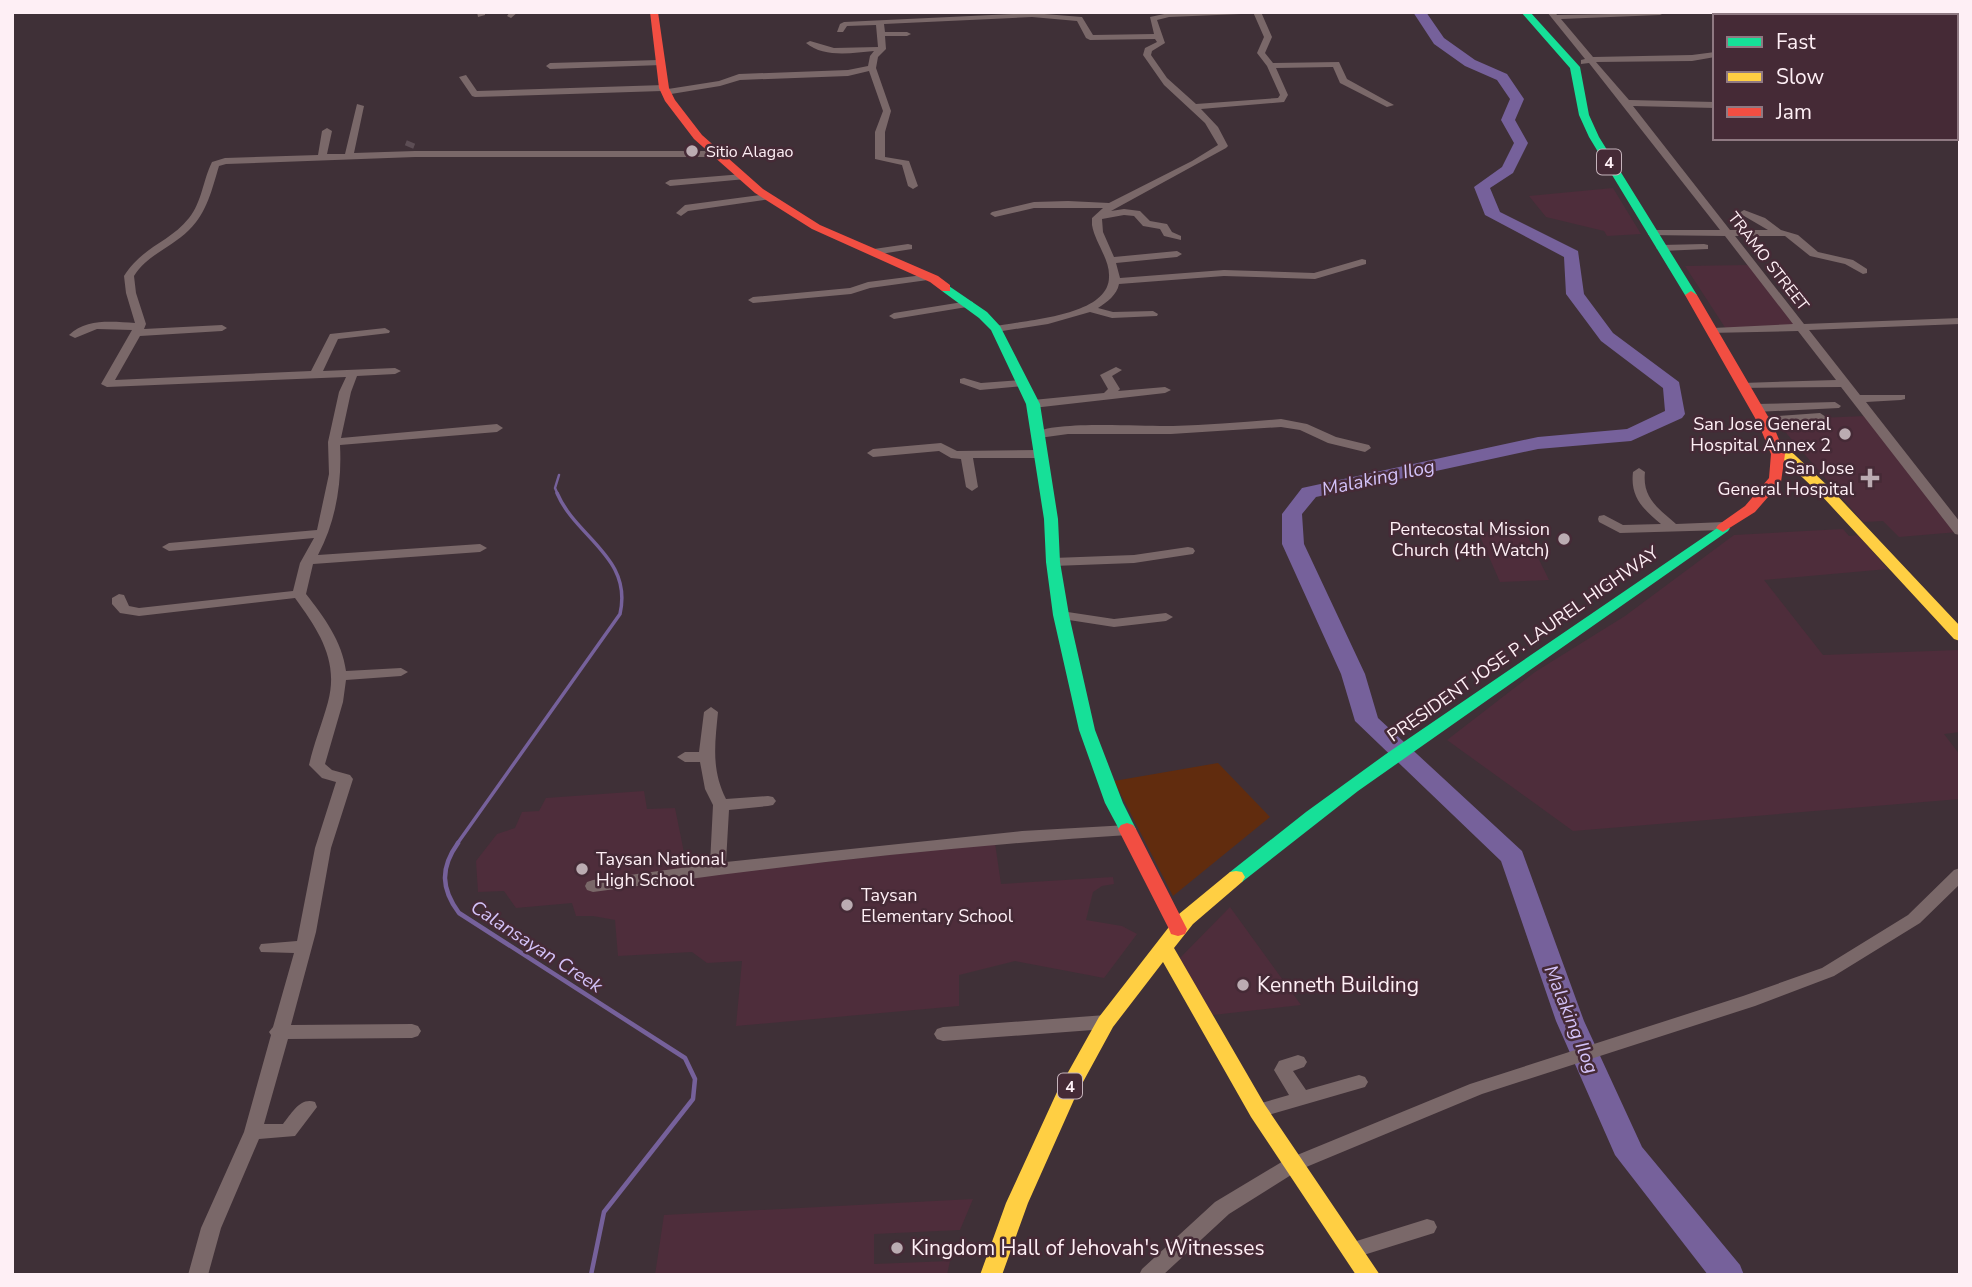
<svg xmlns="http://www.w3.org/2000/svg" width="1972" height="1287" viewBox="0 0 1972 1287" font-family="'Nunito Sans',sans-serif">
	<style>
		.built { fill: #4e2d3b }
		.green { fill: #612c0e }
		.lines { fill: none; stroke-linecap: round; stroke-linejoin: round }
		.stream-far2 { stroke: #76619b; stroke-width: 2.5 }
		.stream-far1 { stroke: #76619b; stroke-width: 3.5 }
		.stream { stroke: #76619b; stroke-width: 4.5 }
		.river { fill: #76619b; fill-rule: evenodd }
		.street-tunnel { stroke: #5c4d54; stroke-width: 9; stroke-dasharray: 9 4.5; stroke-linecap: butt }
		.street { fill: #7a6869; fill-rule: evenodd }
		.fast { fill: #16e098; fill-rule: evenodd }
		.slow { fill: #ffcf43; fill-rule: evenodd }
		.jam { fill: #f24e42; fill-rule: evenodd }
		.poi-dot { fill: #bbacb2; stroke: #452a36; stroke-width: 2.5 }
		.labels { text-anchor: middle; stroke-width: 5; stroke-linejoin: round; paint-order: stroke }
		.far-poi-label { font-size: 16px; fill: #feeff5; stroke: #452a36; text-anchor: start }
		.shield { fill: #452a36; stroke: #c6b4bc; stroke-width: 2 }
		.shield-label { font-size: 16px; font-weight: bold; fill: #feeff5 }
		.far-street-label { font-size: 16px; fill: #feeff5; stroke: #452a36 }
		.poi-label { font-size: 18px; fill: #feeff5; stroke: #452a36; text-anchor: end }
		.street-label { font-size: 18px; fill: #feeff5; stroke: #452a36 }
		.water-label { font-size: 19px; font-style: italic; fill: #d3c2f8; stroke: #452a36 }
		.near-poi-label { font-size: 21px; fill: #feeff5; stroke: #452a36; text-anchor: start }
	</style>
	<rect width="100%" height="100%" fill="#3f3037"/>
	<!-- built -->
	<path class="built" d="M1613 188 1641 234 1607 236 1604 231 1546 217 1529 196Z
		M1749 265 1797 327 1726 329 1685 266Z
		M1865 416 1958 532 1899 537 1883 521 1863 522 1775 420Z
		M1843 529 1849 536 1858 535 1888 569 1764 580 1823 655 1959 650 1960 732 1944 734 1960 755V799L1573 831 1447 740 1535 672 1625 616 1734 535Z
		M1525 531 1549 580 1500 582 1478 532Z
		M644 791 647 809 675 808 689 877 995 843 1001 884 1113 877 1114 884 1102 886 1093 892 1086 920 1122 926 1137 934 1104 978 1015 961 959 975V1006L736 1026 742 961 707 963 692 952 618 956 615 920 593 916H576L572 903 516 908 504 891 478 892 476 861 497 834 515 828 522 812 539 811 546 798Z
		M1230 907 1301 1005 1213 1015 1179 959Z
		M973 1199 960 1230 874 1234V1264L950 1261 947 1275H655L664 1215Z"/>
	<!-- green -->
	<path class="green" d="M1218 763 1270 817 1173 896 1114 781Z"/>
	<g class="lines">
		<!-- stream-far2 -->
		<path class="stream-far2" d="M1888 16 1894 12
			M1956 71 1960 72
			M558 495 555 488 559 475"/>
		<!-- stream-far1 -->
		<path class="stream-far1" d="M457 844 620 614C633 557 576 538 557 493"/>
		<!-- stream -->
		<path class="stream" d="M458 843C440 868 441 889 459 913L685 1058 695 1079 693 1099 604 1212 591 1275"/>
		<!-- river -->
		<path class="river" d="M1413 12H1426L1444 38 1475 60 1507 74 1524 99 1515 120 1528 143 1513 173 1490 188 1500 212 1578 251 1584 294 1613 333 1679 382 1685 414 1682 418 1631 441 1538 449 1316 497 1302 514 1304 544 1365 674 1378 718 1522 851 1584 1021 1642 1147 1740 1265 1744 1275H1708L1615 1155 1556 1021 1501 861 1355 721 1341 674 1282 544V514L1302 488 1538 437 1627 429 1665 411 1663 388 1601 341 1566 294 1564 257 1485 215 1474 187 1502 167 1514 143 1501 120 1510 99 1497 80 1465 66 1434 44Z"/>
		<!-- street-tunnel -->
		<path class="street-tunnel" d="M409 147 411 142"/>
		<!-- street -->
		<path class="street" d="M477 12H485V15L478 17Z
			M510 12H518L511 18 507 16Z
			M1245 12 1241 14 1169 17 1157 20 1165 43 1152 51 1151 55 1167 78 1196 104 1278 98 1280 95 1267 66 1257 53 1264 37 1253 12H1261L1272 37 1265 53 1273 63 1339 62 1347 79 1394 105 1387 107 1340 83 1333 67 1276 68 1288 95 1284 102 1201 109 1218 127 1228 146 1226 148 1111 211 1124 209 1140 211 1150 221 1167 224 1172 232 1181 236V240L1164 236 1160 229 1143 226 1134 216 1124 215 1102 219 1103 232 1114 257 1177 251 1182 254 1177 257 1116 263 1120 278 1224 270 1314 273 1362 259 1366 260V264L1315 279 1224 276 1119 284C1117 295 1107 302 1098 308L1113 312 1153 311 1158 314 1157 316 1112 318 1090 312 1048 324 996 332 992 331V327C1022 320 1109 317 1109 277 1110 259 1095 243 1092 225V218L1103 208H1034L995 217 990 214 992 212 1034 202 1068 201 1109 203 1192 161 1218 145 1205 123 1164 85 1143 55 1145 48 1157 42 1155 39 1090 40 1086 38 1077 21 1032 17 884 24 885 32H907L911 34 907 36H885L886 49 878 57 876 68 891 111 885 132V157L909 161 918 186 913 189 908 186 902 165 875 159V132L883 111 869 71 848 76 740 80 720 86 665 95 662 94V91L475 97 472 96 459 77 466 75 477 91 664 85 668 89 719 81 739 74 848 70 868 66 870 56 874 51C852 53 824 58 806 43L810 41 834 48 878 47 876 25 847 26 843 32H837L840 24 844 22 1032 13 1082 17 1093 35 1154 34 1150 17 1169 13Z
			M1547 12H1555L1557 15 1664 13 1660 15 1561 19 1593 57 1692 55 1715 52V57L1692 61 1596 62 1629 100 1715 102V108L1633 106 1730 230H1768L1739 213 1744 210 1765 218 1781 230 1798 235 1818 252 1853 260 1867 269V273L1863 274 1845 264 1810 256 1785 236H1735L1804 324 1960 318V324L1809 330 1860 395H1905V399L1901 400 1866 402 1960 522V535L1955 534 1841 387 1738 388V384L1742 383 1836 380 1798 331 1709 333V329L1713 328 1793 324 1725 236 1648 235V231L1652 230H1720L1589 63 1581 64V60L1585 59Z
			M659 60 662 61V65L550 69 546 66 550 63Z
			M357 104 364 106 354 153 415 151H720L725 154 720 157H415L226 164 219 166C212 189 207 213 189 230 171 248 148 254 134 276L136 293 146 324 144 329 222 325 227 328 222 331 140 336 115 380 311 371 330 334 385 328 390 331 389 333 338 339 323 371 395 368 401 371 395 374 357 376 351 392 341 438 497 424 503 428 497 432 340 445C342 483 336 521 318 555L480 544 487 548 480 552 313 564 306 594C324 617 342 641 346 671L401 668 408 672 401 676 346 680 343 702 325 764 332 770 350 775 353 779 331 848 316 932 291 1025 412 1024 418 1026 421 1031 418 1036 412 1038 288 1039 264 1124H283C292 1113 300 1097 315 1102L317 1107 295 1136 259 1139 221 1228 208 1275H188L201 1228 244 1132 271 1035 269 1032 273 1027 294 953 261 952 259 948 261 944 297 941 315 848 336 782 322 778 309 765C314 743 322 724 328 702 339 661 319 631 295 598L139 616 120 613 112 604V598L119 594 124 595 129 606 139 608 293 591 300 563 314 538 169 551 162 547 169 543 317 530 329 474 328 442 339 392 346 377 107 387 101 384 132 330 97 329 75 338 69 335C87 318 113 322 135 323L126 293 124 276C144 245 169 243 189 218 202 202 203 180 212 162L225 158 318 155 322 131 327 128 332 131 327 154H345Z
			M743 174 748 177 746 179 670 186 665 183 670 180Z
			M768 194 771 195V199L688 211 681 216 676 213 685 205Z
			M908 244 912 245V249L874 255 869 252 874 249Z
			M1704 244 1708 245V249L1661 251 1656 248 1661 245Z
			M931 274 936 277 935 279 870 288 851 294 753 303 748 300 753 297 850 288 868 282Z
			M969 301 973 302V306L894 319 889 316 894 313Z
			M1116 367 1122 370 1112 376 1120 389 1118 391 1165 387 1171 390 1165 393 1033 408 1027 404 1033 400 1104 393 1108 389 1100 375Z
			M964 378 981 383 1023 380 1029 383 1023 386 980 390 960 383V379Z
			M1835 402 1841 406 1839 408 1756 412 1750 408 1756 404Z
			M1820 413 1826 417 1824 420 1763 425 1757 421 1763 417Z
			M1281 419 1307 424 1336 437 1369 445 1371 448 1365 452 1328 443 1300 430 1281 427 1171 434H1068L1039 438 1033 434C1052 420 1144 427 1173 426 1209 425 1245 422 1281 419Z
			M941 443 957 451 1040 450 1046 454 1040 458H973L978 487 972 491 966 487 961 459 951 458 939 451 873 457 867 453 873 449Z
			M1639 468 1645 472C1642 498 1658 508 1676 524L1725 522 1731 526 1725 530 1620 533 1599 522 1598 519 1599 516 1604 515 1623 525 1661 524C1643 509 1630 497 1633 472Z
			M1188 547 1193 548 1195 551 1193 554 1134 563 1053 566 1046 562 1053 558 1134 555Z
			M1061 611 1114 619 1166 613 1173 617 1166 621 1114 627 1056 618 1054 615 1056 612Z
			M711 707 718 712C715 744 711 769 726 799L768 796 773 797 776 801 773 805 768 806 729 810 726 862 1022 831 1128 825 1134 826 1136 830 1134 834 1128 835C949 846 771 867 593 892L587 890 585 886 587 882 593 880 710 864 713 805 705 789 700 762H685L677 757 685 752H699L704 712Z
			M1960 868V884L1920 923 1834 976 1755 1006 1482 1094 1299 1170 1229 1214 1163 1275H1139L1142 1269 1215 1202 1285 1160 1470 1084 1743 996 1822 968 1908 915 1954 870Z
			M1106 1015 1112 1017 1115 1022 1112 1027 1106 1029 943 1041 937 1039 934 1034 937 1029 943 1027Z
			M1298 1055 1304 1057 1307 1062 1304 1067 1293 1071 1306 1090 1359 1075 1365 1077 1368 1082 1365 1087 1258 1118 1251 1116 1249 1111 1251 1106 1289 1095 1274 1070 1279 1061Z
			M1427 1219 1434 1221 1437 1227 1434 1233 1354 1258 1347 1256 1344 1250 1347 1244Z"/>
		<!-- fast -->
		<path class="fast" d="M1521 12H1530L1580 67 1589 115 1599 137 1697 295 1695 298 1691 299 1685 295 1589 137 1579 115 1570 68Z
			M946 284 987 312 1000 326 1040 404 1058 519 1060 562 1069 615 1095 730 1123 803 1136 829 1133 833H1121L1105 803 1079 730 1053 615 1046 562 1044 519 1026 404 991 330 979 318 942 291V285Z
			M1723 524 1730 528 1728 531 1358 791 1242 882H1230L1227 877 1230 872 1306 812 1386 754Z"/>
		<!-- slow -->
		<path class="slow" d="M1775 440 1780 441 1830 488 1960 626V641L1954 639 1820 494 1770 447 1768 444Z
			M1236 871 1242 872 1245 877 1242 882 1193 924 1174 948 1265 1105 1380 1275H1356L1251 1117 1163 962 1113 1027 1077 1093 1028 1203 1002 1275H980L1006 1203 1057 1092 1099 1017 1179 914 1230 872Z"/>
		<!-- jam -->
		<path class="jam" d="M650 12H658L669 88 675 100 702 135 763 189 820 225 938 276 950 285V291H942L930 282 812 229 755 193 694 139 665 101 659 88Z
			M1691 291 1697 295 1773 425 1785 454 1781 482 1755 512 1723 532 1716 528 1718 525 1745 506 1769 478 1771 454 1759 425 1685 295Z
			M1127 823 1133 825 1136 829 1187 929 1185 934 1178 936 1171 934 1169 929 1118 829 1121 825Z"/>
	</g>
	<!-- markers -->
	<g class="poi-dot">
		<circle cx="692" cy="151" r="7"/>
		<circle cx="1845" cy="434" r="7"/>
		<path d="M1866.5 467.5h7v7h7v7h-7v7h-7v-7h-7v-7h7z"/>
		<circle cx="1564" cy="539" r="7"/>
		<circle cx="582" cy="869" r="7"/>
		<circle cx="847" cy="905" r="7"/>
		<circle cx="1243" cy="985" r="7"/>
		<circle cx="897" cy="1248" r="7"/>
	</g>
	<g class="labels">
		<!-- far-poi labels -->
		<g class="far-poi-label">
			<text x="706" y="157">Sitio Alagao</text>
		</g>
		<!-- shield labels -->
		<g class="shield">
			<rect x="1597" y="149.5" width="24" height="25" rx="5"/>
			<rect x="1058" y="1073.5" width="24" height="25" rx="5"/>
		</g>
		<g class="shield-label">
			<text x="1609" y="168">4</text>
			<text x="1070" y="1092">4</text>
		</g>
		<!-- far-street labels -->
		<g class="far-street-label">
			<text transform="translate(1769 261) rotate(52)" y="6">TRAMO STREET</text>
		</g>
		<!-- poi labels -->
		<g class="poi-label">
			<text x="1831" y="430">San Jose General<tspan x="1831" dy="21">Hospital Annex 2</tspan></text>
			<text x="1854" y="474">San Jose<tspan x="1854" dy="21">General Hospital</tspan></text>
			<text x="1550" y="535">Pentecostal Mission<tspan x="1550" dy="21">Church (4th Watch)</tspan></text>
			<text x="596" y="865" text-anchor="start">Taysan National<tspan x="596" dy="21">High School</tspan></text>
			<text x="861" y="901" text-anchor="start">Taysan<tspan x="861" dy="21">Elementary School</tspan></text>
		</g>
		<!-- street labels -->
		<g class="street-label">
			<text transform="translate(1523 644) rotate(-35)" y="6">PRESIDENT JOSE P. LAUREL HIGHWAY</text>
		</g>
		<!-- water labels -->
		<g class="water-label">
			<text transform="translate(1378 477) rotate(-12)" y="7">Malaking Ilog</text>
			<text transform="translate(537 946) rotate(33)" y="7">Calansayan Creek</text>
			<text transform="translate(1572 1019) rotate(68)" y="7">Malaking Ilog</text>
		</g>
		<!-- near-poi labels -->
		<g class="near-poi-label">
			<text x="1257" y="992">Kenneth Building</text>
			<text x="911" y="1255">Kingdom Hall of Jehovah's Witnesses</text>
		</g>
	</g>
	<!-- border -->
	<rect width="1972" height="1287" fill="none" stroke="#feeff5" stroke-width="28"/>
	<!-- legend -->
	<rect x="1713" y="14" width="245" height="126" fill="#452a36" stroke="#8f7982" stroke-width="2"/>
	<rect x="1727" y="37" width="35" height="10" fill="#16e098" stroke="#8f7982" stroke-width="2"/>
	<text x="1776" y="49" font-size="21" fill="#feeff5">Fast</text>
	<rect x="1727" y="72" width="35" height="10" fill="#ffcf43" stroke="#8f7982" stroke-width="2"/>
	<text x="1776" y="84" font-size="21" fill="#feeff5">Slow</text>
	<rect x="1727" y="107" width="35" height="10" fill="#f24e42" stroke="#8f7982" stroke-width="2"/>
	<text x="1776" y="119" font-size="21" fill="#feeff5">Jam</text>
</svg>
